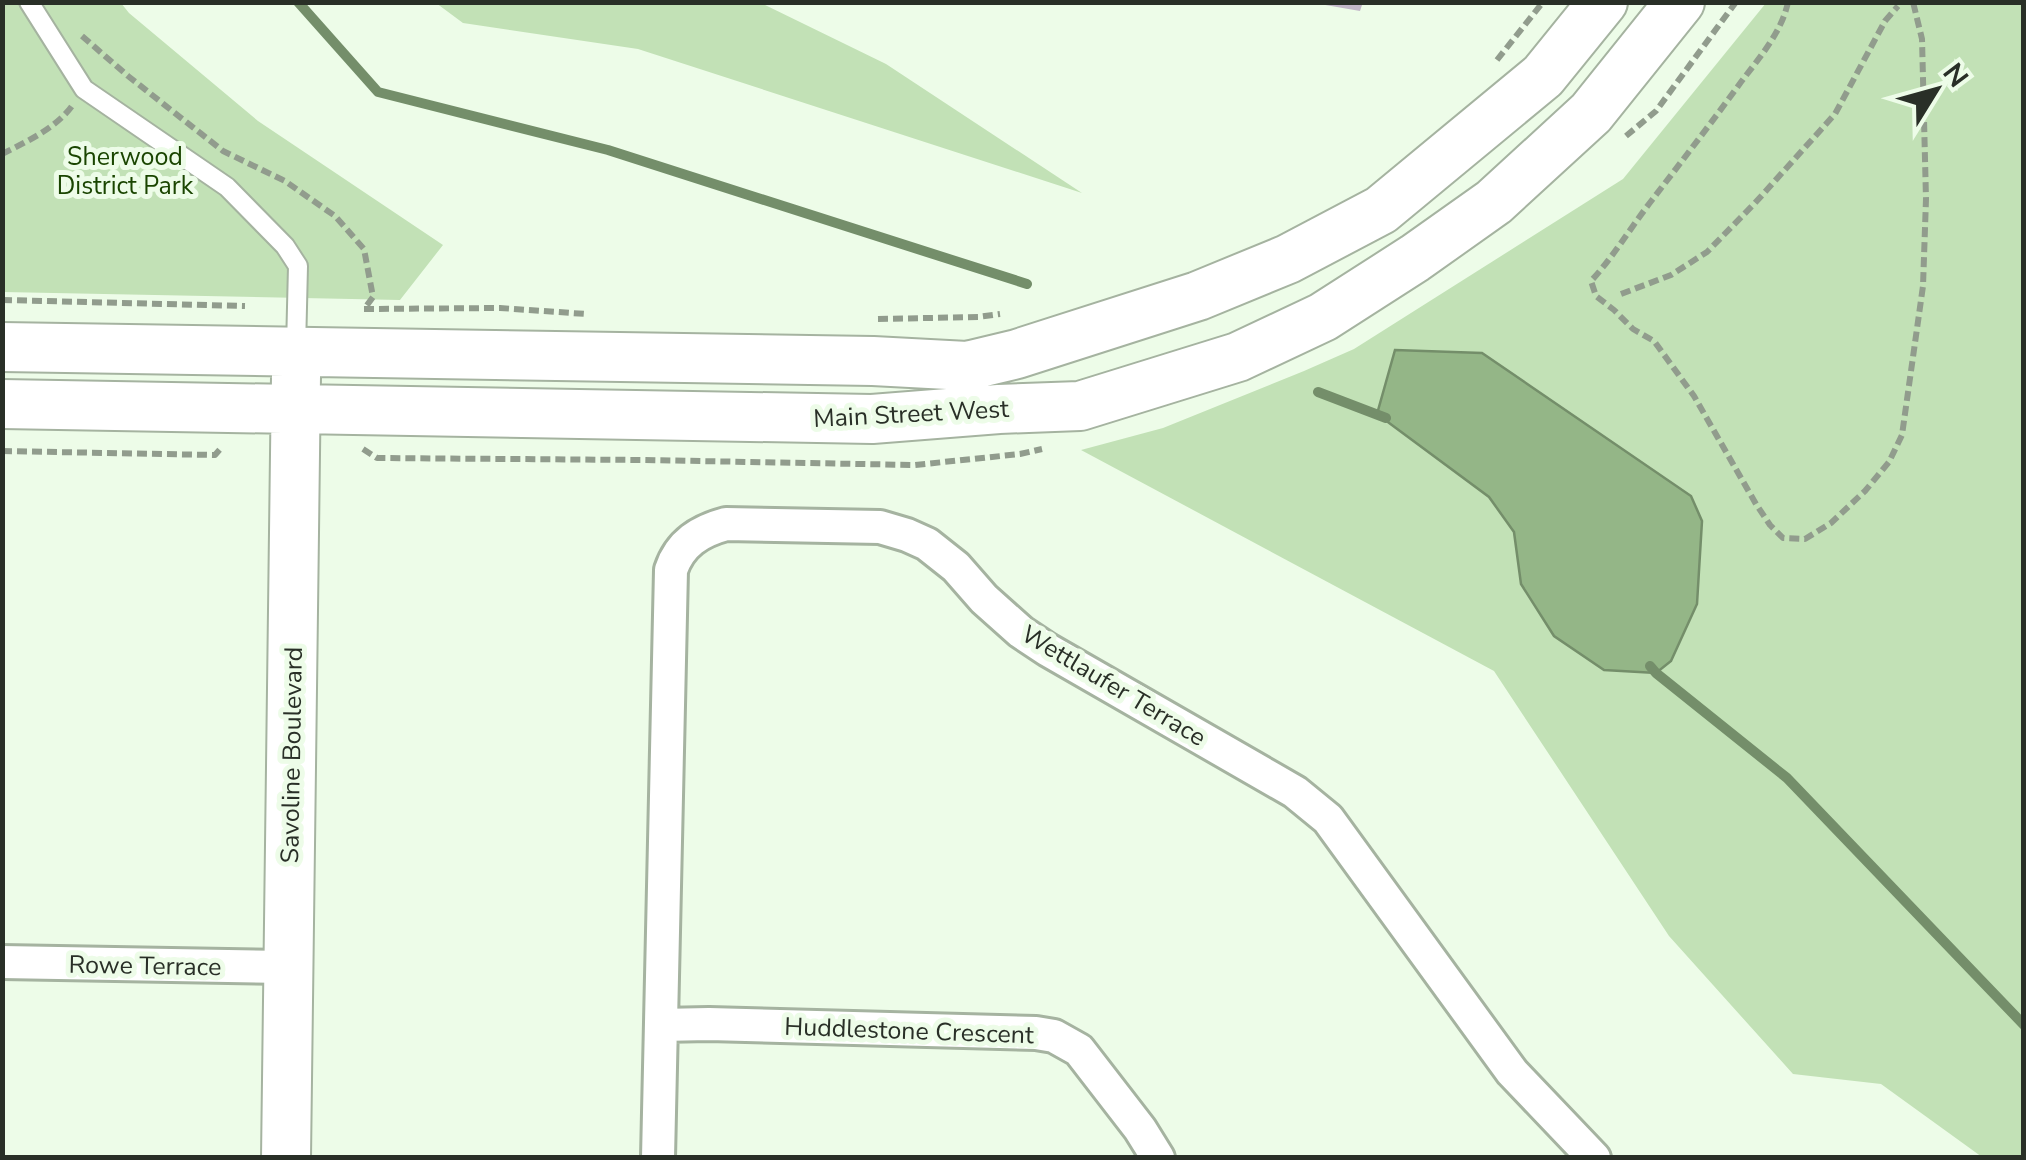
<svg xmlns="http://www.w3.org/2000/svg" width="2026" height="1160" viewBox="0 0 2026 1160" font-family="'Nunito Sans',sans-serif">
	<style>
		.green { fill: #c2e1b6 }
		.water { fill: #94b687; stroke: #748e6a; stroke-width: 2.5 }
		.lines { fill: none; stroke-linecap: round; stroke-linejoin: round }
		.stream { stroke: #748e6a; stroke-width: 10 }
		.lane-casing { stroke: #a5b3a0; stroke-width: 22 }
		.street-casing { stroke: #a5b3a0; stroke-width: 38 }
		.secondary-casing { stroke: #a5b3a0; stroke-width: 52 }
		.path { stroke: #919c8d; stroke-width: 6; stroke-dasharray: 10 5; stroke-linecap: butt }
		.lane { stroke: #fff; stroke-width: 18 }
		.street { stroke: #fff; stroke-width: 32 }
		.secondary { stroke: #fff; stroke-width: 48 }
		.wall { fill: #c2b7c8 }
		.labels { text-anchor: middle; stroke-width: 10; stroke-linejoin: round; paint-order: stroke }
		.park-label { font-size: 25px; fill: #1a4501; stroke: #edfce8 }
		.street-label { font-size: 25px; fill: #292f27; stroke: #edfce8 }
	</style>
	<rect width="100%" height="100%" fill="#edfce8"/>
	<!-- green -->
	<path class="green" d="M3 3H121L129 13 258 121 443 245 400 300 3 292Z
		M436 3H761L886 64 1082 193 638 49 463 23Z
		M1766 3H2023V1157H1982L1881 1084 1793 1074 1669 936 1494 671 1081 450 1163 428 1304 371 1354 349 1623 179Z"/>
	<!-- water -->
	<path class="water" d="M1395 350 1482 353 1691 496 1702 521 1697 604 1671 661 1656 673 1604 670 1554 636 1521 584 1514 532 1489 497 1377 414Z"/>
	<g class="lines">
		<!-- stream -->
		<path class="stream" d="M298 2 378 92 608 150 1027 284
			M1318 392 1386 418
			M1650 666 1656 673 1787 778 2024 1025"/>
		<!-- lane casing -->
		<g class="lane-casing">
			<path id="lane" d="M29 2 84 89 227 187 285 246 298 266 296 348"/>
		</g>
		<!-- street casing -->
		<g class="street-casing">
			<path id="street" d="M2 962 288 967
				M661 1025 709 1024 1036 1033 1054 1036 1079 1050 1140 1129 1158 1158
				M658 1158 671 570C680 543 700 531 726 524L880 527 907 535 927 544 956 567 984 599 1021 632 1048 650 1295 792 1328 819 1512 1072 1594 1158"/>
		</g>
		<!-- secondary casing -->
		<g class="secondary-casing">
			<path id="secondary" d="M2 347 873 361 967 366 1017 354 1198 296 1288 259 1381 210 1543 76 1603 2
				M2 404 872 419 999 409 1080 406 1238 357 1323 317 1415 258 1494 202 1591 113 1680 2
				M286 1158 296 376"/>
		</g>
		<!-- path -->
		<path class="path" d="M1788 2C1782 32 1759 58 1741 82 1712 122 1682 161 1652 200 1631 227 1614 256 1591 281L1596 296 1614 310 1633 329 1654 341 1694 396 1756 504 1770 525 1783 538 1805 539 1831 523 1865 491 1889 462 1902 435 1923 286 1926 199 1922 39 1913 2
			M82 36 128 76 223 151 285 181 335 216 364 249 373 297 365 308
			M1497 60 1543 2
			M1626 136 1656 111 1736 2
			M2 154C26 142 56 128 72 106
			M1621 294 1671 275 1707 252 1755 203 1835 114 1885 21 1898 6
			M2 300 245 306
			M364 309 500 308 586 314
			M878 319 978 317 1000 314
			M363 449 377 458 643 460 915 465 1020 454 1042 449
			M2 451 215 455 222 447"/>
		<!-- lane -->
		<use href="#lane" class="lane"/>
		<!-- street -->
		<use href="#street" class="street"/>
		<!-- secondary -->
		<use href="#secondary" class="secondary"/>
	</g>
	<!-- wall -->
	<path class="wall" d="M1308 2H1363L1360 11Z"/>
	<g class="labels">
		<!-- park labels -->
		<g class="park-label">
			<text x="125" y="165">Sherwood<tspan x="125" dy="29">District Park</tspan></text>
		</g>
		<!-- street labels -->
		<g class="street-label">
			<text transform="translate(911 413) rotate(-3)" y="9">Main Street West</text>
			<text transform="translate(1114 685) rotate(31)" y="9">Wettlaufer Terrace</text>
			<text transform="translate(291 755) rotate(-89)" y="9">Savoline Boulevard</text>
			<text transform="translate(145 965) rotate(1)" y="9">Rowe Terrace</text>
			<text transform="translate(909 1030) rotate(2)" y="9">Huddlestone Crescent</text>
		</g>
	</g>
	<!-- border -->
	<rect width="2026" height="1160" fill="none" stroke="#292f27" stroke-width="10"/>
	<!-- north arrow -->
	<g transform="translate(1936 90) rotate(53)" stroke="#edfce8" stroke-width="8" paint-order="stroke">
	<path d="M0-8L18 38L0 25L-18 38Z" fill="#292f27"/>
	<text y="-15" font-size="28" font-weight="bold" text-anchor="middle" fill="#292f27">N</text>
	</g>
</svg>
